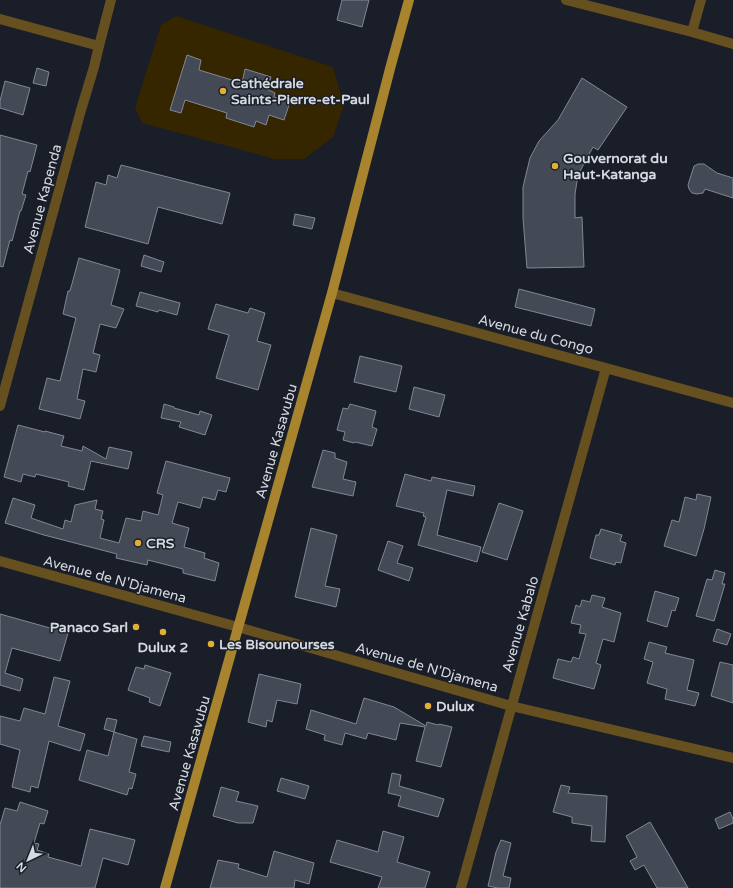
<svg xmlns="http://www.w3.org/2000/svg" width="733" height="888" viewBox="0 0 733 888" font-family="'Varela Round',sans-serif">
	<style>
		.green { fill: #362600 }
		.building { fill: #434955; stroke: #818795 }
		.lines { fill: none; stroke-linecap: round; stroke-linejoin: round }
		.minor { stroke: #66501f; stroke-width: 10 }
		.major { stroke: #a8842f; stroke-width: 10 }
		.poi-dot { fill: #e1af34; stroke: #191e29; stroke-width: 1.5 }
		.labels { text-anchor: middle; stroke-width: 3; stroke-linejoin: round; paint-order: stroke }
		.poi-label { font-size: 14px; font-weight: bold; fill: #d5d9e0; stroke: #191e29; text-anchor: start }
		.street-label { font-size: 14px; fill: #d5d9e0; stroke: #191e29 }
	</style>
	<rect width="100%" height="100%" fill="#191e29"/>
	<!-- green -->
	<path class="green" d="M176 16 333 67 344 105 333 137 304 159H275L142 123 135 108 161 25Z"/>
	<!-- building -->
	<path class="building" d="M342 0H369L362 27 337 20Z
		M187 55 201 60 199 70 242 83 245 69 271 77 267 89 275 93 274 97 290 102 284 120 269 115 266 125 256 121 254 127 226 118 227 113 185 100 181 113 170 110Z
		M37 68 49 72 46 86 33 83Z
		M582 78 627 107 598 150 593 147 578 175 575 194V218L582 217 584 267 527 268 523 218V187L530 158 539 141 558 120Z
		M5 81 30 88 23 115 0 108V101Z
		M0 135 37 145 30 172 28 171 22 194 26 195 21 211H20L12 241 10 240 3 267 0 266Z
		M698 164H704L717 173 733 178V198L705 189 703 193 697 194 692 193 689 189 688 185 694 166Z
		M121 165 230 193 222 224 158 207 148 244 85 227 96 182 106 185 108 175 117 178Z
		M295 214 315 218 312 229 293 225Z
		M144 255 164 262 161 272 141 266Z
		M79 258 120 270 111 305 124 309 116 328 100 324 93 353 100 355 96 372 83 369 77 399 85 401 80 419 39 409 47 378 60 381 76 318 63 314 68 291H70Z
		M519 289 595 309 591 326 515 307Z
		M140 292 180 303 177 315 159 310 158 312 136 306Z
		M216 304 248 313 250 308 265 313 257 341 271 345 258 390 216 378 229 335 208 329Z
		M360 356 402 366 396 392 354 382Z
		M414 387 445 395 439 417 409 409Z
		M164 404 174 407V408L199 415 200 411 212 415 205 435 179 427 181 422 161 418Z
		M350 404 376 411 372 427 377 429 372 446 355 442 354 443 343 440 345 432 337 430 343 408 348 409Z
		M18 425 45 432V431L64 436 61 446 82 451 83 446 106 459 109 447 132 452 128 469 91 461 84 490 68 486 69 482 36 474 35 477 23 474 21 482 4 477Z
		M323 450 335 453V458L347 462 343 479 356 482 353 496 312 487Z
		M166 461 230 478 226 492 218 490 215 500 203 497 200 508 178 502 172 523 189 528 184 547 205 553 204 558 219 563 215 581 183 573V569L148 560 147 565 116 558 117 554 44 535 5 523 13 498 35 505 31 518 63 529 65 520 71 522 75 505 97 500 95 509 103 511 101 519 104 520 100 538 119 543 126 518 141 521 143 511 158 515 163 495 157 493Z
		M405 474 431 481 432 477 475 486 473 496 447 490 437 535 481 547 477 562 418 545 426 517 423 516 424 513 396 506Z
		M697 494 711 497 704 529 696 556 664 546 672 520 679 522 685 497 696 500Z
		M499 503 523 511 507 560 482 552Z
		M311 528 337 535 325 586 340 589 336 607 295 597Z
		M601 529 622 535 620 541 626 543 621 563 616 562 615 565 590 558 596 535H599Z
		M388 541 403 546 397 563 413 568 409 581 378 570Z
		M715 570 725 573 722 584H725L714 621 696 616 707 579 712 580Z
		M655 591 679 598 675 611 672 610 667 627 647 621Z
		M592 595 605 598 602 607 621 613 614 642 603 639 596 663 601 665 594 689 553 678 558 659 571 662 573 657 579 659 586 634 579 633 581 625 571 623 576 605 580 607 582 600 590 602Z
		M0 614 68 633 60 661 12 648 5 673 23 679 20 691 0 685Z
		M717 629 731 634 727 645 713 641Z
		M649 642 667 647 665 653 694 660 687 690 699 693 695 706 665 699 667 689 647 683 653 662 644 659Z
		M720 662 733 665V703L711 696Z
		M145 665 171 673 160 706 149 702 150 698 128 690 136 667 144 669Z
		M259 674 301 684 297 704 277 700 272 722 267 720 266 727 248 722Z
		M54 677 70 681 58 726 85 734 80 751 49 741 38 788 31 786 30 792 12 787 20 750 0 744V716L20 721 24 708 45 714Z
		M364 698 394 707 426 726 427 722 438 725 439 724 452 727 441 767 416 761 425 727 400 723 396 740 368 733 366 739 345 733 342 745 324 740 325 735 306 729 311 710 356 724Z
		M107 718 117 720 114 732 104 729Z
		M114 732 137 739 129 772 136 774 132 789 129 788 127 795 79 780 87 750 108 756Z
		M144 736 171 742 169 752 141 746Z
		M392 773 401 775 399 786 444 799 438 817 398 806 401 796 388 793Z
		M281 778 309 786 305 799 277 791Z
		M561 785 570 787 568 793 607 796 605 842 591 841 592 826 572 823V817L553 812Z
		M221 787 239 792 236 801 258 806 253 823H238L213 816Z
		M20 802 48 811 44 824 40 823 34 843 39 844 37 850 49 854 48 857 81 866 90 829 135 840 128 865 103 858 95 888H0V825L5 808 17 811Z
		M730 812 733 819V823L719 829 715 819Z
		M650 822 671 858 688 888H657L644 865 635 870 630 861 637 857 626 836Z
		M383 831 404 837 397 862 430 872 425 888H378L382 877 330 862 337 840 378 852Z
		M501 840 511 843 503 876 511 878 509 888H498L488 886 496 852Z
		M274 851 314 863 309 884 295 880 294 888H210L218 860 239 864 238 868 267 877Z"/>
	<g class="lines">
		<!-- minor -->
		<path class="minor" d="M566 0 692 32 733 44
			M0 19 99 46
			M692 32 701 0
			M332 293 733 403
			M0 406 81 110 94 67 99 46 111 0
			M0 561 238 627 511 706 733 758
			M461 888 606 368"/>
		<!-- major -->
		<path class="major" d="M165 888 332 293 391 65 409 0"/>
	</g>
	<!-- markers -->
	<g class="poi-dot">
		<circle cx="223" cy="91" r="4"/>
		<circle cx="555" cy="166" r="4"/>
		<circle cx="138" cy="543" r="4"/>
		<circle cx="136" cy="627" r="4"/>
		<circle cx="163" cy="632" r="4"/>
		<circle cx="211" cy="644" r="4"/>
		<circle cx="428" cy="706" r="4"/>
	</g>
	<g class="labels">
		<!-- poi labels -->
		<g class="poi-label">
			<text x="231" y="88">Cathédrale<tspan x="231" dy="16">Saints-Pierre-et-Paul</tspan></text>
			<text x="563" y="163">Gouvernorat du<tspan x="563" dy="16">Haut-Katanga</tspan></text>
			<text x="146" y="548">CRS</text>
			<text x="128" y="632" text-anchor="end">Panaco Sarl</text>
			<text x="219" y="649">Les Bisounourses</text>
			<text x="163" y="652" text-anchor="middle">Dulux 2</text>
			<text x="436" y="711">Dulux</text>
		</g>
		<!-- street labels -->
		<g class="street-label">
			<text transform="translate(42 199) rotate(-75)" y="5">Avenue Kapenda</text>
			<text transform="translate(536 334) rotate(15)" y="5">Avenue du Congo</text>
			<text transform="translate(276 441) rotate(-74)" y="5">Avenue Kasavubu</text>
			<text transform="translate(115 579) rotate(15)" y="5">Avenue de N'Djamena</text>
			<text transform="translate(520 624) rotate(-74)" y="5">Avenue Kabalo</text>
			<text transform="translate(427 667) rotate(16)" y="5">Avenue de N'Djamena</text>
			<text transform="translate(189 753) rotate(-74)" y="5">Avenue Kasavubu</text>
		</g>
	</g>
	<!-- north arrow -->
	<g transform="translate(28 860) rotate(223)" stroke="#191e29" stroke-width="3" paint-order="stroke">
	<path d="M0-3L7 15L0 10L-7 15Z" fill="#d5d9e0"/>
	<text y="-6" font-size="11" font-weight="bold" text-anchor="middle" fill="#d5d9e0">N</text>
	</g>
</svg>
